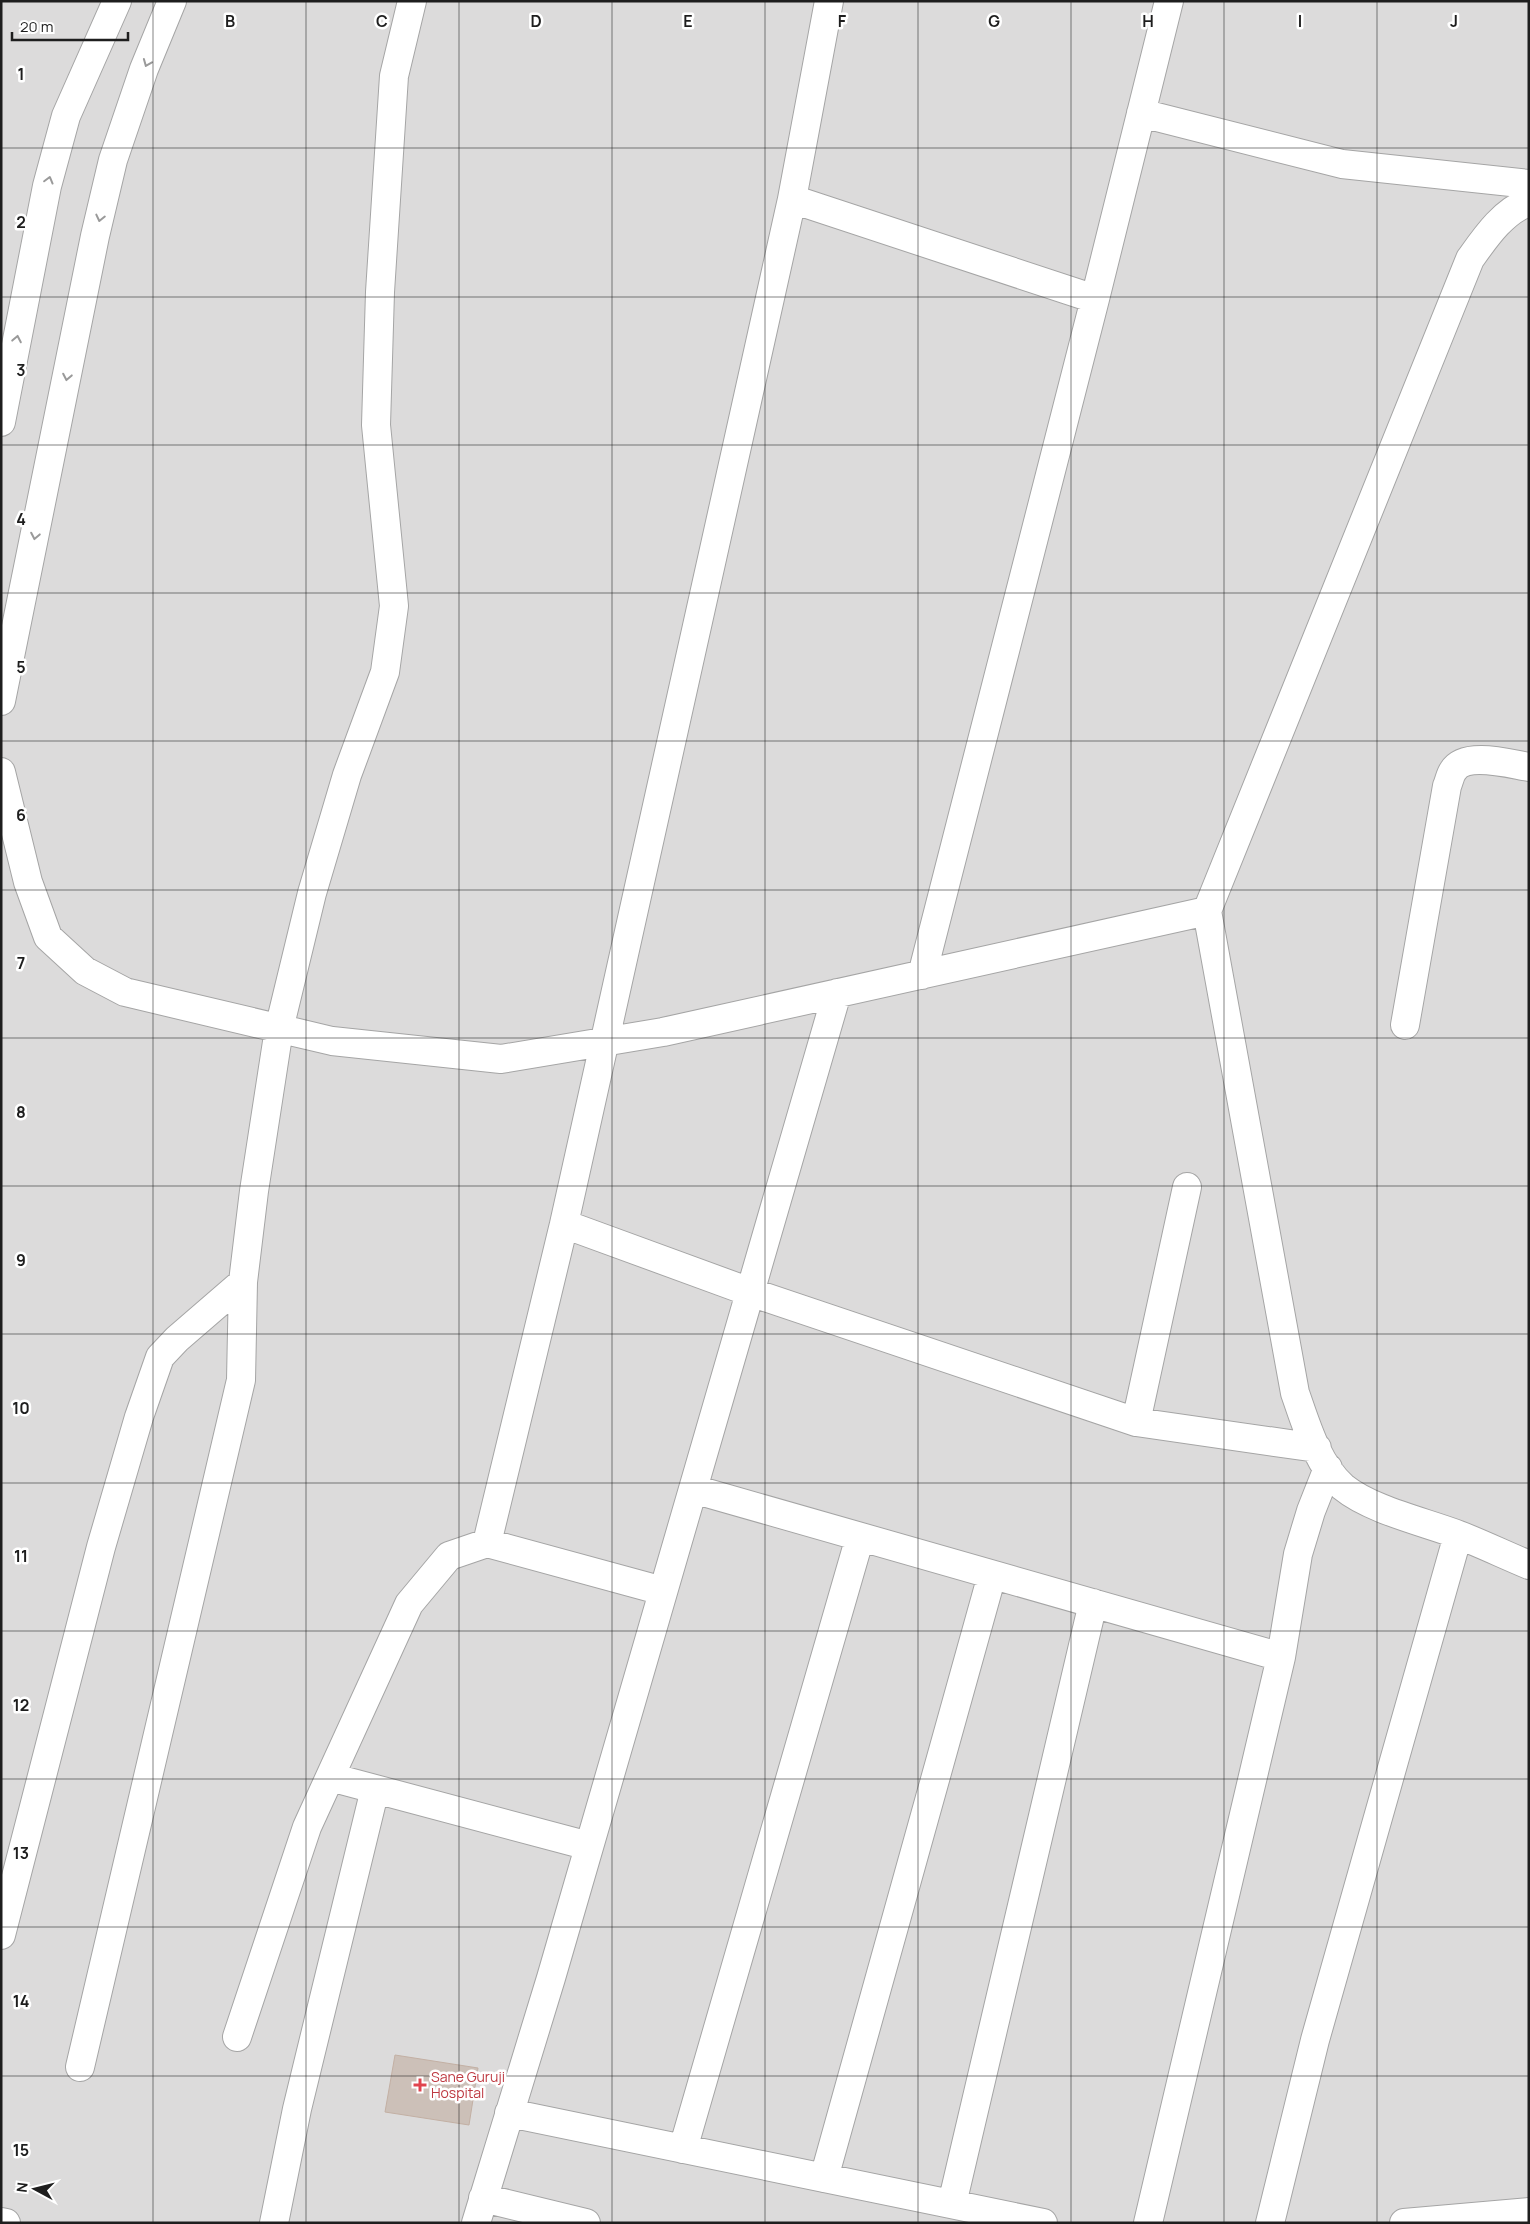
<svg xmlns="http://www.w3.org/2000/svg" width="1530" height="2224" viewBox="0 0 1530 2224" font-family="Manrope,sans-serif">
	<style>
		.residential { fill: #dcdbdb }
		.building { fill: #ccc0b8; stroke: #c3b0a4 }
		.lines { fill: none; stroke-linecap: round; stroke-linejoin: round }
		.minor-casing { stroke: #a5a5a5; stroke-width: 30 }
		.tertiary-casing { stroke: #a5a5a5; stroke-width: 30 }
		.minor { stroke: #fff; stroke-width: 28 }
		.tertiary { stroke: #fff; stroke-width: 28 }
		.oneway { stroke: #9a9a9a }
		.grid { fill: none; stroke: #1e1e1e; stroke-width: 1; stroke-opacity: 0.55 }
		.health-dot { fill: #e0444e; stroke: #fff; stroke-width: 2 }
		.labels { text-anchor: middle; stroke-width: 5; stroke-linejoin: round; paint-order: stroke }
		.health-label { font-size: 14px; fill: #be3a42; stroke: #fff; text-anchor: start }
		.grid-label { font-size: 16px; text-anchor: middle; font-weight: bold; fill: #1e1e1e; stroke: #fff; stroke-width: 5; stroke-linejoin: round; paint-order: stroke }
	</style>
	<rect width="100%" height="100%" fill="#f0ebe3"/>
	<!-- residential -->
	<path class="residential" d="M1 1H1529V2223H1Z"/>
	<!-- building -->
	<path class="building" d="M395 2055 478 2068 469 2125 385 2112Z"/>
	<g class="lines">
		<!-- minor casing -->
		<g class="minor-casing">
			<path id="minor" d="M1141 113 1342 164 1529 184
				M792 199 1095 299
				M1529 202C1503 211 1485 238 1470 259L1207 911 1295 1393C1306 1424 1317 1464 1343 1487 1371 1510 1425 1522 1459 1535 1482 1544 1505 1555 1529 1565
				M1 772 28 882 48 937 85 971 125 992 332 1041 501 1059 663 1032 1207 911
				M922 975 1095 299 1169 1
				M1405 1025 1447 786C1449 782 1450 775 1453 771 1465 751 1510 764 1529 767
				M564 1224 750 1292 1136 1422 1317 1448
				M1136 1422 1187 1187
				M693 1489 1281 1657
				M487 1543 564 1224 792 199 829 1
				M330 1777 589 1846
				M1 1935 101 1547 139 1417 160 1357 177 1339 243 1282
				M237 2037 307 1827 409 1604 449 1556 487 1543 663 1591
				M80 2067 241 1380 243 1282 254 1191 279 1029 312 893 347 775 385 672 394 606 376 425 380 292 394 76 412 1
				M509 2113 1043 2223
				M683 2149 860 1537
				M824 2178 992 1575
				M483 2198 586 2223
				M952 2204 1093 1603
				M1 2222 6 2223
				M274 2223 297 2109 375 1789
				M476 2223 551 1978 837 993
				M1148 2223 1281 1657 1298 1554 1311 1511 1328 1468
				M1270 2223 1315 2040 1458 1535
				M1404 2223 1529 2212"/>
		</g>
		<!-- tertiary casing -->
		<g class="tertiary-casing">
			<path id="tertiary" d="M1 422 47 186 66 116 117 1
				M1 701 95 236 113 160 144 69 172 1"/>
		</g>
		<!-- minor -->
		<use href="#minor" class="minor"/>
		<!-- tertiary -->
		<use href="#tertiary" class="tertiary"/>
	</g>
	<!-- one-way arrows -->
	<defs><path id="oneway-chevron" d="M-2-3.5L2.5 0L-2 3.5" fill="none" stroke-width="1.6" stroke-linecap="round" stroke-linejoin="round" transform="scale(1.25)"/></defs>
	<g class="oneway">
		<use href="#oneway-chevron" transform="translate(147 63) rotate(112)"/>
		<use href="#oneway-chevron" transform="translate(49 180) rotate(-75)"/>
		<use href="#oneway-chevron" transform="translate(100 218) rotate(103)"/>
		<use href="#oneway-chevron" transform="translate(17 339) rotate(-79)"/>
		<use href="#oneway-chevron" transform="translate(67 377) rotate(101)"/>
		<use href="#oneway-chevron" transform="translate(35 536) rotate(101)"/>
	</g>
	<!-- grid -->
	<path class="grid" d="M153 1V2223M306 1V2223M459 1V2223M612 1V2223M765 1V2223M918 1V2223M1071 1V2223M1224 1V2223M1377 1V2223M1 148H1529M1 297H1529M1 445H1529M1 593H1529M1 741H1529M1 890H1529M1 1038H1529M1 1186H1529M1 1334H1529M1 1483H1529M1 1631H1529M1 1779H1529M1 1927H1529M1 2076H1529"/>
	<!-- markers -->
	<path class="health-dot" d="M417.5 2077.5h5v5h5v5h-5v5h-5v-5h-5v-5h5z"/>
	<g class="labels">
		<!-- health labels -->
		<g class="health-label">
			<text x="431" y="2082">Sane Guruji<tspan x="431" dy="16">Hospital</tspan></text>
		</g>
	</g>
	<g class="grid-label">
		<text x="230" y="27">B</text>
		<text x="382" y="27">C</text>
		<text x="536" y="27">D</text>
		<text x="688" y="27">E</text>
		<text x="842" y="27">F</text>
		<text x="994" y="27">G</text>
		<text x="1148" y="27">H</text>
		<text x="1300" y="27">I</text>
		<text x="1454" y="27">J</text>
		<text x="21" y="80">1</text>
		<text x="21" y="228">2</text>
		<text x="21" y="376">3</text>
		<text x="21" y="525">4</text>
		<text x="21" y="673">5</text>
		<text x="21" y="821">6</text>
		<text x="21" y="969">7</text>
		<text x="21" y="1118">8</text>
		<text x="21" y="1266">9</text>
		<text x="21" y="1414">10</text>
		<text x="21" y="1562">11</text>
		<text x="21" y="1711">12</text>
		<text x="21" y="1859">13</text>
		<text x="21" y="2007">14</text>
		<text x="21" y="2156">15</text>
	</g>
	<!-- border -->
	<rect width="1530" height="2224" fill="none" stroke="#1e1e1e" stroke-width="5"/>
	<!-- north arrow -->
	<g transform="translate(35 2189) rotate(277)" stroke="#ffffff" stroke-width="4" paint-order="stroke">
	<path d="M0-4L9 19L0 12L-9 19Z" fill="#1e1e1e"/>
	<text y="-8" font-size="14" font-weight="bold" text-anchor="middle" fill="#1e1e1e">N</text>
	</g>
	<!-- scale -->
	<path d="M12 32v8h116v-8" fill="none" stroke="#1e1e1e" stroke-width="2.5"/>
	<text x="20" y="32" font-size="15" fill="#1e1e1e" stroke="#ffffff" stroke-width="4" paint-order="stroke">20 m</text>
</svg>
